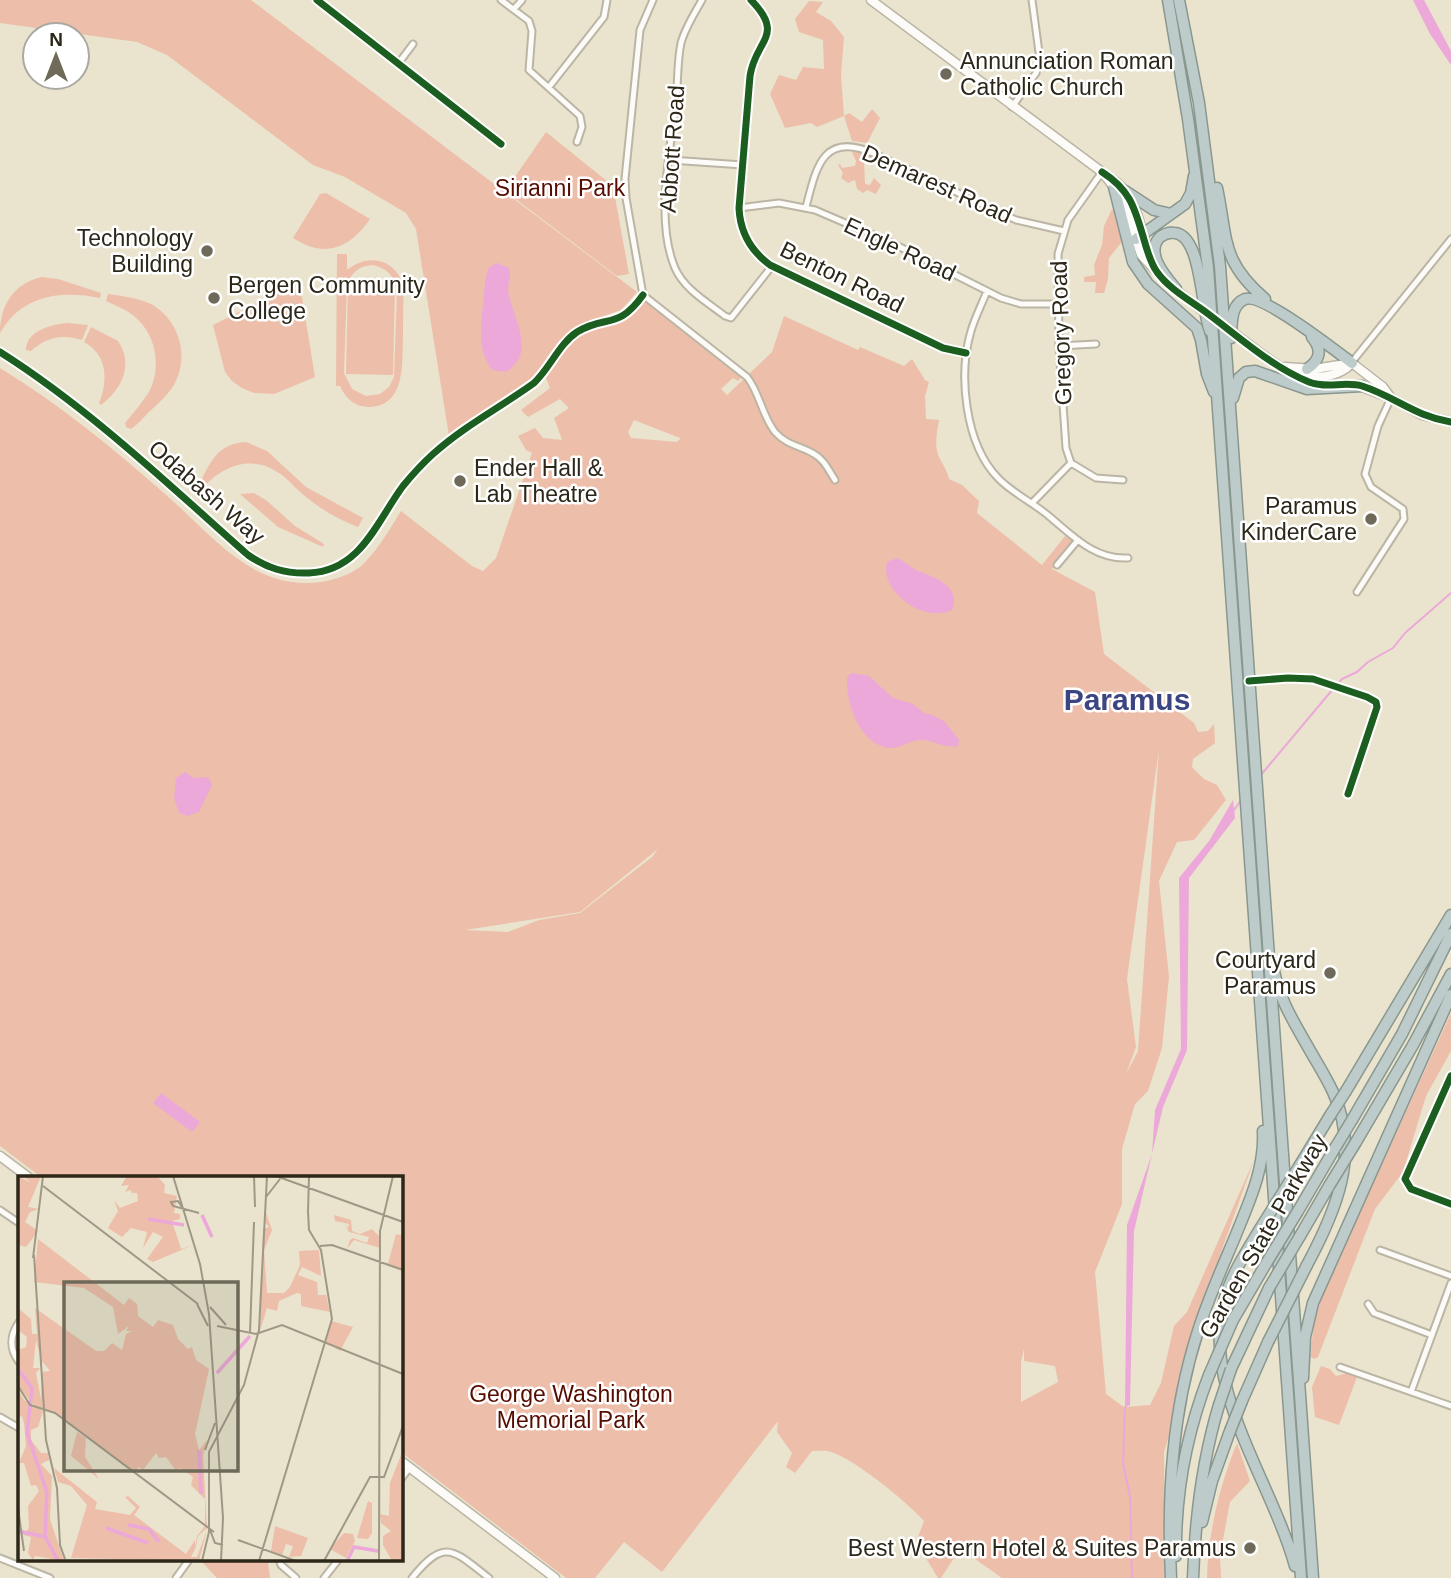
<svg xmlns="http://www.w3.org/2000/svg" width="1451" height="1578" viewBox="0 0 1451 1578" font-family="Helvetica,sans-serif">
	<style>
		.green { fill: #edbeaa; fill-rule: evenodd }
		.water { fill: #eba8d8 }
		.lines { fill: none; stroke-linecap: round; stroke-linejoin: round }
		.stream { stroke: #eba8d8; stroke-width: 2 }
		.street-casing { stroke: #bab5a4; stroke-width: 9 }
		.secondary-casing { stroke: #bab5a4; stroke-width: 11 }
		.highway-casing { stroke: #8a978f; stroke-width: 13 }
		.street { stroke: #fcfbf8; stroke-width: 5 }
		.secondary { stroke: #fcfbf8; stroke-width: 8 }
		.highway { stroke: #bdcccb; stroke-width: 10 }
		.secondary-bridge-casing { stroke: #bab5a4; stroke-width: 11; stroke-linecap: butt }
		.highway-bridge-casing { stroke: #8a978f; stroke-width: 13; stroke-linecap: butt }
		.secondary-bridge { stroke: #fcfbf8; stroke-width: 8 }
		.highway-bridge { stroke: #bdcccb; stroke-width: 10 }
		.cycleway-casing { stroke: #fff; stroke-width: 11 }
		.cycleway { stroke: #1b5e20; stroke-width: 7 }
		.poi-dot { fill: #6e6958; stroke: #fff; stroke-width: 2.5 }
		.labels { text-anchor: middle; stroke-width: 5; stroke-linejoin: round; paint-order: stroke }
		.poi-label { font-size: 23px; fill: #2c2718; stroke: #fff; text-anchor: end }
		.street-label { font-size: 23px; fill: #2c2718; stroke: #fff }
		.park-label { font-size: 23px; fill: #560c01; stroke: #fff }
		.district-label { font-size: 30px; font-weight: bold; fill: #3a4581; stroke: #fff }
		.inset-river { fill: none; stroke: #eba8d8; stroke-width: 3.5 }
		.inset-road { fill: none; stroke: #9e9885; stroke-width: 2 }
		.view { fill: #6e6958; fill-opacity: 0.15; stroke: #6e6958; stroke-width: 3.5 }
		.inset-edge { fill: none; stroke: #2c2718; stroke-width: 3.5 }
	</style>
	<rect width="100%" height="100%" fill="#eae4ce"/>
	<!-- green -->
	<path class="green" d="M0 0H251L637 292 621 310 583 323 570 330 533 381 449 436 416 229 406 213 345 177 313 165 167 55 137 42 0 23Z
		M809 1 823 2 816 12 831 21 844 37 841 75 844 116 849 113 862 122 872 109 880 118 867 143 852 141 844 116 817 127 811 123 785 128 770 94 779 75 796 80 803 67 824 69 823 40 799 32 795 19Z
		M546 132 613 186 629 274 617 276 505 191Z
		M855 148 872 157 864 161 865 184 870 185 874 178 881 185 876 194 867 190 863 193 857 189 855 180 848 183 841 178 843 173 838 165 840 164 842 168 855 166 856 161 852 152Z
		M326 193 370 219C350 248 325 259 293 238L320 194Z
		M1112 209 1118 212 1124 239 1109 258 1108 279 1104 293H1095L1096 282H1084V277L1095 275 1094 265 1102 245 1104 226Z
		M337 254H347V270C369 252 397 259 404 288 403 304 403 321 403 337 402 364 406 406 369 407 355 407 345 398 340 386H336ZM372 265C387 268 395 276 397 291L394 377 389 387 380 394 366 396 352 389 344 373 347 285C351 273 359 266 372 265Z
		M42 277 58 279 101 293 100 298C60 290 22 295 0 333 0 305 14 283 42 277Z
		M348 286 395 287 393 375 346 374Z
		M285 289H293L302 297 315 377 274 394 254 393 242 388 232 381 225 372 213 325Z
		M108 294C122 296 138 298 151 304 178 319 189 353 176 381 170 394 157 404 147 414 142 419 137 425 131 429L126 427 125 423C133 413 142 403 149 392 162 368 156 334 135 317 126 309 116 306 106 301Z
		M643 295 743 375 738 381 733 378 721 389 727 395 772 352 784 316 858 350 860 347 904 366 912 359 925 380 929 382 925 396 926 419 939 420C937 432 934 446 939 457 943 465 947 470 949 479L962 485 979 501 977 513 1042 565 1065 536 1073 541 1052 569 1095 592 1104 654 1194 723 1198 732 1208 731 1214 724 1215 743 1193 759 1192 767 1204 779 1217 785 1226 800 1194 840 1177 842 1159 881 1169 977 1162 1048 1148 1091 1135 1104 1122 1149V1204L1095 1272 1106 1394 1124 1407 1150 1405 1161 1383 1174 1326 1187 1312 1254 1160 1196 1322 1172 1426 1164 1452 1165 1578H1002L968 1554 956 1555 941 1578H938L916 1542 924 1521C907 1502 858 1462 834 1453 828 1450 819 1451 812 1451L795 1473 786 1467 792 1453 777 1432 778 1421 662 1572 624 1542 595 1578H566L401 1452V1177H41L0 1146V368C59 404 114 449 165 494 213 535 251 591 321 582 334 580 349 575 360 567 377 552 389 530 401 511L472 566 483 571 496 558 532 453 526 450 518 436 535 428 543 438 562 440 554 418 569 408 560 399 528 417 521 410 550 388 544 373 567 341 588 327 615 321ZM634 420 680 438V439L677 442 631 438 628 432ZM1159 749 1138 1051 1126 1074 1136 1047 1127 979ZM658 849 652 857 580 913 539 920 508 932 465 930 580 912ZM1024 1349V1361L1055 1366 1058 1382 1021 1402V1361Z
		M68 323 88 325 82 340C61 334 47 337 31 351L26 350C26 331 52 324 68 323Z
		M91 327 118 341C134 365 122 389 101 405L99 403C108 381 108 355 84 342Z
		M246 442 267 451 306 487 363 518 358 527C339 520 322 510 306 497 298 491 291 482 282 475 253 453 222 465 201 490L198 487C210 463 216 444 246 442Z
		M254 493 266 500 295 526 324 544 323 547 278 527 240 494Z
		M1451 1013V1051L1426 1096 1403 1172 1375 1209 1318 1357 1315 1359 1310 1357 1314 1323 1322 1296Z
		M1321 1366 1330 1369 1336 1376 1348 1373 1357 1377 1339 1425 1315 1417 1312 1387Z
		M1237 1443 1250 1481 1230 1502 1220 1556 1221 1578H1207C1208 1533 1220 1484 1237 1443Z
		M199 1559H265L268 1561 270 1578H217Z"/>
	<!-- water -->
	<path class="water" d="M1413 0H1424L1451 51V65L1430 34Z
		M497 263 509 268C512 278 506 286 509 296 515 321 536 354 506 372L492 370C475 347 482 320 484 294 485 284 485 277 489 267Z
		M897 558C904 561 909 566 916 570 933 577 962 585 952 610 923 624 879 590 887 562Z
		M851 673 869 676 893 698 913 704 924 713 932 715 944 721 959 740 958 746C945 749 934 740 921 740 910 740 901 749 889 748 859 744 846 703 847 678Z
		M185 772 194 778 208 777 212 785 199 812 187 816 179 813 174 798 176 778Z
		M1233 800 1235 818 1189 878 1187 1050 1163 1107 1134 1231 1130 1405 1125 1407 1127 1225 1152 1154 1155 1110 1181 1049 1179 878 1209 841Z
		M161 1093 200 1122 192 1132 153 1103Z"/>
	<g class="lines">
		<!-- stream -->
		<path class="stream" d="M1337 685 1342 679 1357 672 1368 662 1393 648 1405 633 1451 593
			M1260 776 1333 689
			M1234 810 1242 799
			M1125 1407 1123 1463 1130 1497 1132 1578"/>
		<!-- street casing -->
		<g class="street-casing">
			<path id="street" d="M317 0 501 144
				M501 0 529 21 532 31 529 70 580 116 582 127 577 142
				M653 0 640 30 625 179 626 198 643 295 747 377C760 393 762 416 775 432 786 445 801 446 814 454 824 459 829 471 835 480
				M702 0C694 14 685 28 681 43 677 62 678 83 676 102 670 152 655 221 675 268 684 289 707 302 725 316L731 318 772 266
				M751 0C786 36 755 40 750 76L739 208C740 231 751 251 770 265L943 348 966 353
				M514 9 522 0
				M398 64 413 44
				M549 87 604 17 607 0
				M1012 107 1036 73 1040 60 1032 0
				M670 160 743 165
				M806 207C816 169 822 131 873 153L1016 220 1064 231
				M739 208 779 203 815 210 892 243 1001 298 1021 304H1058
				M987 291C982 304 975 317 971 331 958 375 965 444 998 478 1012 493 1034 503 1050 517 1073 536 1095 560 1128 558
				M1059 346 1096 344
				M0 352C90 409 168 484 248 555 267 568 285 574 309 573 361 571 377 521 403 486 412 475 422 464 433 454 464 426 501 407 534 383 550 368 559 344 577 332 607 314 617 331 643 295
				M1352 362 1451 239
				M1071 463 1066 448 1059 346 1058 254 1068 220 1102 172
				M1071 463 1096 478 1123 480
				M1033 502 1071 463
				M1057 565 1078 540
				M1357 592 1404 519 1403 509 1371 487 1365 474 1378 426 1391 398
				M1249 681 1288 678 1313 679 1367 697 1376 702 1377 707 1348 794
				M1451 1076 1405 1179 1411 1189 1451 1204
				M0 1210 19 1223
				M1380 1250 1451 1276
				M1368 1304 1374 1313 1432 1335
				M19 1322C10 1335 9 1349 19 1362
				M1340 1367 1451 1406
				M1411 1392 1451 1283
				M0 1417 19 1428
				M401 1479 410 1467
				M0 1558 50 1578
				M279 1559 281 1565 296 1578
				M176 1578 189 1560
				M324 1578 339 1559
				M412 1578C445 1537 453 1550 489 1578"/>
		</g>
		<!-- secondary casing -->
		<g class="secondary-casing">
			<path id="secondary" d="M871 0 1102 172 1122 197 1141 255 1156 271
				M1112 179C1141 197 1140 238 1154 266
				M1171 286 1199 308
				M1235 334C1258 351 1297 385 1326 384
				M1285 367 1314 369 1352 363 1383 387 1391 398
				M1303 376C1321 378 1339 377 1352 363
				M1357 385 1391 398 1422 415 1451 422
				M0 1156 28 1177
				M401 1461 555 1578"/>
		</g>
		<!-- highway casing -->
		<g class="highway-casing">
			<path id="highway" d="M1168 0 1188 119 1208 268 1301 1578
				M1179 0 1199 103 1220 266 1313 1578
				M1114 187 1133 262 1148 284 1197 328 1201 340 1207 374 1214 392
				M1217 188C1228 241 1221 261 1265 299
				M1125 191 1154 210 1171 214
				M1136 239 1185 204 1191 193 1194 176
				M1176 289C1166 277 1144 253 1160 237 1164 234 1170 232 1175 233 1202 236 1201 310 1210 331
				M1231 338C1232 324 1230 305 1245 299 1262 293 1336 351 1352 363
				M1307 369C1321 360 1322 349 1312 337
				M1233 398 1239 378 1246 372 1255 371 1307 389 1362 386
				M1274 971C1280 1002 1297 1027 1312 1054 1319 1066 1327 1079 1333 1092 1361 1153 1336 1211 1307 1265
				M1346 1091 1451 915
				M1352 1120 1402 1034 1451 934
				M1356 1142 1413 1045 1451 974
				M1300 1165 1331 1114
				M1298 1211 1335 1148
				M1260 1229C1246 1252 1231 1275 1224 1301 1201 1389 1272 1482 1295 1566
				M1300 1236 1329 1186
				M1233 1320 1267 1262
				M1231 1369 1269 1288
				M1303 1378 1305 1337 1313 1303 1451 995
				M1242 1401 1268 1342
				M1202 1522 1212 1481 1230 1431
				M1176 1556C1175 1494 1187 1432 1209 1375
				M1171 1578C1167 1494 1172 1412 1198 1331 1208 1299 1222 1268 1235 1237 1249 1202 1265 1169 1263 1131
				M1193 1578C1195 1519 1202 1461 1219 1405"/>
		</g>
		<!-- street -->
		<use href="#street" class="street"/>
		<!-- secondary -->
		<use href="#secondary" class="secondary"/>
		<!-- highway -->
		<use href="#highway" class="highway"/>
		<!-- secondary-bridge casing -->
		<g class="secondary-bridge-casing">
			<path id="secondary-bridge" d="M1199 308 1235 334"/>
		</g>
		<!-- highway-bridge casing -->
		<g class="highway-bridge-casing">
			<path id="highway-bridge" d="M1331 1114 1346 1091
				M1335 1148 1352 1120
				M1329 1186 1356 1142
				M1260 1229 1300 1165
				M1267 1262 1298 1211
				M1269 1288 1300 1236
				M1268 1342 1307 1265
				M1209 1375 1233 1320
				M1219 1405 1231 1369
				M1230 1431 1242 1401"/>
		</g>
		<!-- secondary-bridge -->
		<use href="#secondary-bridge" class="secondary-bridge"/>
		<!-- highway-bridge -->
		<use href="#highway-bridge" class="highway-bridge"/>
		<!-- cycleway casing -->
		<g class="cycleway-casing">
			<path id="cycleway" d="M317 0 501 144
				M751 0C786 36 755 40 750 76L739 208C740 231 751 251 770 265L943 348 966 353
				M1102 172C1132 191 1135 210 1145 243 1148 253 1151 264 1157 272 1169 289 1191 301 1207 313 1239 337 1272 367 1309 382 1326 389 1345 381 1362 386 1396 397 1414 416 1451 422
				M0 352C90 409 168 484 248 555 267 568 285 574 309 573 361 571 377 521 403 486 412 475 422 464 433 454 464 426 501 407 534 383 550 368 559 344 577 332 607 314 617 331 643 295
				M1249 681 1288 678 1313 679 1367 697 1376 702 1377 707 1348 794
				M1451 1076 1405 1179 1411 1189 1451 1204"/>
		</g>
		<!-- cycleway -->
		<use href="#cycleway" class="cycleway"/>
	</g>
	<!-- markers -->
	<g class="poi-dot">
		<circle cx="946" cy="74" r="7"/>
		<circle cx="207" cy="251" r="7"/>
		<circle cx="214" cy="298" r="7"/>
		<circle cx="460" cy="481" r="7"/>
		<circle cx="1371" cy="519" r="7"/>
		<circle cx="1330" cy="973" r="7"/>
		<circle cx="1250" cy="1548" r="7"/>
	</g>
	<g class="labels">
		<!-- poi labels -->
		<g class="poi-label">
			<text x="960" y="69" text-anchor="start">Annunciation Roman<tspan x="960" dy="26">Catholic Church</tspan></text>
			<text x="193" y="246">Technology<tspan x="193" dy="26">Building</tspan></text>
			<text x="228" y="293" text-anchor="start">Bergen Community<tspan x="228" dy="26">College</tspan></text>
			<text x="474" y="476" text-anchor="start">Ender Hall &amp;<tspan x="474" dy="26">Lab Theatre</tspan></text>
			<text x="1357" y="514">Paramus<tspan x="1357" dy="26">KinderCare</tspan></text>
			<text x="1316" y="968">Courtyard<tspan x="1316" dy="26">Paramus</tspan></text>
			<text x="1236" y="1556">Best Western Hotel &amp; Suites Paramus</text>
		</g>
		<!-- street labels -->
		<g class="street-label">
			<text transform="translate(672 149) rotate(-86)" y="8">Abbott Road</text>
			<text transform="translate(937 184) rotate(24)" y="8">Demarest Road</text>
			<text transform="translate(900 249) rotate(25)" y="8">Engle Road</text>
			<text transform="translate(842 277) rotate(26)" y="8">Benton Road</text>
			<text transform="translate(1061 333) rotate(-92)" y="8">Gregory Road</text>
			<text transform="translate(207 492) rotate(41)" y="8">Odabash Way</text>
			<text transform="translate(1263 1236) rotate(-60)" y="8">Garden State Parkway</text>
		</g>
		<!-- park labels -->
		<g class="park-label">
			<text x="560" y="196">Sirianni Park</text>
			<text x="571" y="1402">George Washington<tspan x="571" dy="26">Memorial Park</tspan></text>
		</g>
		<!-- district labels -->
		<g class="district-label">
			<text x="1127" y="710">Paramus</text>
		</g>
	</g>
	<!-- overview -->
	<g transform="translate(18 1176)">
		<rect width="385" height="385" fill="#eae4ce"/>
		<path d="M0 0 13 7 5 0H23L10 31 21 33 12 36 7 46 20 55 8 71 0 69ZM109 0H139L147 9 146 17 159 20 156 37 162 38V43L154 45 163 73 175 69 135 86 129 83 145 61 135 56 125 72 129 56 113 52 104 61 90 52 100 35 96 24 102 32 120 25 119 17H114L115 22 113 14 107 16 111 9 103 10ZM248 37 254 54 246 74 249 117H266L272 111 282 89 281 75 301 74 303 100 284 91 280 99 299 106 300 119H308L312 136 283 130V118L279 117 261 125 259 135 249 132 242 155 245 53 251 51 247 46ZM316 39 333 44 334 55 342 58 354 53 362 61V72L336 64 329 73 332 64 335 62 349 67 351 61 331 56 327 49 330 52 331 48 317 45ZM378 58 385 60V94L370 88ZM20 63 106 129 111 122 119 128 120 140 135 151 140 144 155 149 160 163 170 173 174 171 178 184 191 193 177 258 181 274 189 264 185 280 189 352 180 360 178 371 173 381H179L189 354 181 385 53 382 69 329 53 310 40 306 36 292 79 326 77 333 112 339 118 332 107 321 110 320 122 331 116 339 168 378 177 364V372L179 360 187 350V323L173 309 175 301 162 292 158 295 148 281 141 282 138 277 125 294 121 291 116 297 35 235 18 232 0 210V174L8 171 9 161 0 154V132L13 143 14 158H19L17 132 78 175H86L94 167 104 174 108 158 114 155H108L111 150 100 158 95 131 66 112 16 106ZM18 164 23 184 32 195 24 196 23 223 18 197 22 192H15ZM313 145 335 151 322 175 308 166ZM0 213 6 224 25 235 20 251 13 254V264L23 277H30L31 284 23 288 34 300 32 343 46 385 17 380 15 384 10 377 13 361 5 359 11 352 10 330 21 315 18 309 13 310 6 287H1L8 270 6 247 4 240 0 241ZM59 256 68 262 67 281 81 303 53 280ZM383 279 385 385H374L365 369V360L373 355 363 347 362 338 371 340 372 307ZM350 325 354 327V357L350 363 339 362ZM257 350 290 362 283 380 271 381 275 370 268 368 264 379 253 375ZM326 357 335 358 337 365 328 382 312 373Z" fill="#edbeaa" fill-rule="evenodd"/>
		<path class="inset-river" d="M184 39 194 61M130 43 166 49M0 193 14 212 9 257 29 316 27 360 40 385M199 197 232 160M181 274 183 318M110 349 131 353 141 366M88 352 130 367M0 355 28 361M329 385 336 371 360 375"/>
		<path class="inset-road" d="M155 0 182 88 191 138 205 342 203 385M236 0 237 31M258 0 385 46M25 10 180 128M248 21 262 3M164 31 160 25 153 26 155 30 181 37M290 37 291 0M302 70 314 69 385 94M16 79 28 264 39 312 42 369 47 383M15 82 25 0M179 128 190 150M192 131 208 149M199 150 238 158 264 149 385 198M232 157 236 46M0 210 12 229 37 237 196 356M187 274 197 247M0 332 6 375M192 354 197 367 205 369M220 364 278 385M184 385 191 356V276L226 209 241 154 249 0M241 385 314 143 303 74 291 54 290 35M306 385 352 301H366L385 250M361 385 362 55 375 0"/>
		<path class="view" d="M46 106H220V295H46Z"/>
		<rect width="385" height="385" class="inset-edge"/>
	</g>
	<!-- north arrow -->
	<g transform="translate(56 56)"><circle r="33" fill="#ffffff" stroke="#aba9a3" stroke-width="2"/>
	<path d="M0-5L12 26L0 18L-12 26Z" fill="#6e6958"/>
	<text y="-10" font-size="19" font-weight="bold" text-anchor="middle" fill="#2c2718">N</text>
	</g>
</svg>
